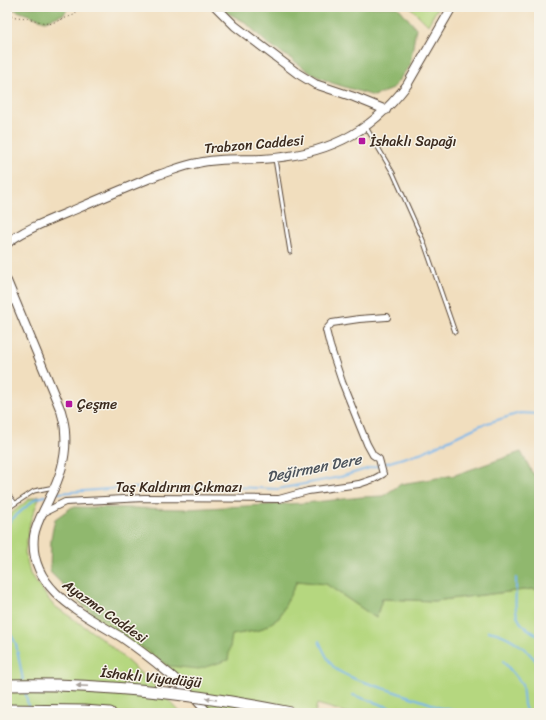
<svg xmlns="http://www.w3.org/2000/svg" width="546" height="720" viewBox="0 0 546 720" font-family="Sriracha,sans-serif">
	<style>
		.green { fill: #b5d77f; stroke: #78804e }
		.forest { fill: #90b86e; stroke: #667146 }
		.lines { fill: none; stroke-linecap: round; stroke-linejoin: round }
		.stream { stroke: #78b7ec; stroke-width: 2 }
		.service-casing { stroke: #564536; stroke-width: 5 }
		.minor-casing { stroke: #564536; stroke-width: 8 }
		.tertiary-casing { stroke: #564536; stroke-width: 10 }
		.motorway-casing { stroke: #564536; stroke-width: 13 }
		.path { stroke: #564536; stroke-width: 1; stroke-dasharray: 1 3; stroke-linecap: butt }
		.service { stroke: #fff; stroke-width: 3 }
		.minor { stroke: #fff; stroke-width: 6 }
		.tertiary { stroke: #fff; stroke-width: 8 }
		.motorway { stroke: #fff; stroke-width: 11 }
		.motorway-bridge-casing { stroke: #564536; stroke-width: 13; stroke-linecap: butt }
		.motorway-bridge { stroke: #fff; stroke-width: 11 }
		.oneway { fill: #a79f9a }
		.poi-dot { fill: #b5179e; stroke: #f7f3e8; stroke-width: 1.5 }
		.labels { text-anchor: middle; stroke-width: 3; stroke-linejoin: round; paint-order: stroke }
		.poi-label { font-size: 14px; fill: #3b2a1e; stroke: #f7f3e8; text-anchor: start }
		.street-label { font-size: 14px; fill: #3b2a1e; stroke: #f7f3e8 }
		.water-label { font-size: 15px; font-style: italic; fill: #4d545c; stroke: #f7f3e8 }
	</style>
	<rect width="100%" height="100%" fill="#f7f3e8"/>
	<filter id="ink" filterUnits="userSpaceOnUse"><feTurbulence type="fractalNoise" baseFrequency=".025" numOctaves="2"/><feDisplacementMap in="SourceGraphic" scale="8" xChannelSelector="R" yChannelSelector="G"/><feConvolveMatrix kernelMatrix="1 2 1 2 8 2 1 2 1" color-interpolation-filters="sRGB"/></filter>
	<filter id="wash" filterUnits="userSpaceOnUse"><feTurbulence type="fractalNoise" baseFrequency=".012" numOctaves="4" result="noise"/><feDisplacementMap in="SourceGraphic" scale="16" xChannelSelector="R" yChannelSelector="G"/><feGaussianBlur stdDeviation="0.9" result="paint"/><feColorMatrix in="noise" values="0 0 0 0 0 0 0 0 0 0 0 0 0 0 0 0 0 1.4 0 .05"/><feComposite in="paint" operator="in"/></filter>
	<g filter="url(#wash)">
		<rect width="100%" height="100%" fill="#f1debe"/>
		<!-- green -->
		<path class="green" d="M410 7H438L428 25Z
			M40 496 30 522 25 552 30 574 53 605 104 640 157 688 181 713H7V517L29 499Z
			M297 581 326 584 376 618 382 599 434 601 532 589 539 590V713H348L317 704 315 713H206L196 701 152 663 99 623 79 601 169 666 232 635 260 630 278 618Z"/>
		<!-- forest -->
		<path class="forest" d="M7 7H69L64 14 45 21Z
			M216 7H398L416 28 410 65 392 89 374 96 332 83 312 74 290 58 269 45 245 22Z
			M521 452 533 474 539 473V590L532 589 434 601 382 599 376 618 326 584 297 581 279 618 260 630 232 635 228 660 199 669 169 666 79 601 50 572 51 538 55 519 72 507 186 509 305 503 362 497 383 496 401 484 455 475Z"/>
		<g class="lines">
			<!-- stream -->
			<path class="stream" d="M58 493 121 488 236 487 278 489 340 477 423 452 481 425 520 413 539 414
				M7 525 11 520 35 499 45 496
				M516 578C517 592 512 612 521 623 525 628 534 632 539 637
				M7 627 16 644 23 680
				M488 631C508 634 527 648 539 665
				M319 641C323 650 329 664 337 670 343 674 349 676 355 679L432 704C441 711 453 708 462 713
				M503 661 522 684 524 705 527 713
				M25 689 28 706
				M353 695 406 713"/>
		</g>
	</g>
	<g filter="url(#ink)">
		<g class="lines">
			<!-- service casing -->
			<g class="service-casing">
				<path id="service" d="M366 127 393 173 423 240 455 332
					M275 159 290 252
					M7 493 15 503
					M7 509 34 491 54 487"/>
			</g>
			<!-- minor casing -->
			<g class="minor-casing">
				<path id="minor" d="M43 513 65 502 144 498 279 499 308 491 359 484 374 479 383 474 379 459 373 455 367 444 342 382 330 346 326 330 332 323 359 319 387 317"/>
			</g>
			<!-- tertiary casing -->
			<g class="tertiary-casing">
				<path id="tertiary" d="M216 7 235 26 297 73 315 84 354 97 386 110
					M7 244C19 231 57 217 74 210 102 198 130 186 158 175 171 171 185 165 198 163 219 158 241 160 262 159 324 155 368 136 407 85L452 7
					M7 281 61 411C63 418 65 425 65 432 67 454 60 478 50 497 45 509 36 522 34 536 28 589 83 614 121 637 137 648 153 660 167 672 182 683 195 699 208 713"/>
			</g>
			<!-- motorway casing -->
			<g class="motorway-casing">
				<path id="motorway" d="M7 710 84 711 110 713"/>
			</g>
			<!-- path -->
			<path class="path" d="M7 16 27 18 49 24 74 15 80 7"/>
			<!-- service -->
			<use href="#service" class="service"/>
			<!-- minor -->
			<use href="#minor" class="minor"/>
			<!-- tertiary -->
			<use href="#tertiary" class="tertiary"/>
			<!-- motorway -->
			<use href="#motorway" class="motorway"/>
			<!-- motorway-bridge casing -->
			<g class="motorway-bridge-casing">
				<path id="motorway-bridge" d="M7 685C102 683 198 694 291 713"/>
			</g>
			<!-- motorway-bridge -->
			<use href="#motorway-bridge" class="motorway-bridge"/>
		</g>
		<!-- one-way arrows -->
		<defs><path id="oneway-solid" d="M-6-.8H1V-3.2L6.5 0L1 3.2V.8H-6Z"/></defs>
		<g class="oneway">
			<use href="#oneway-solid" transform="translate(82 686) rotate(-178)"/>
			<use href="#oneway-solid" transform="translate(211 699) rotate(-171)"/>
		</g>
	</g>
	<!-- markers -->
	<g class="poi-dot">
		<rect x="358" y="137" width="8" height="8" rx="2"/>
		<rect x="65" y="400" width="8" height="8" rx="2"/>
	</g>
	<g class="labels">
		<!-- poi labels -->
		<g class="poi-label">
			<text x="370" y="146">İshaklı Sapağı</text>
			<text x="77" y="409">Çeşme</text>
		</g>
		<!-- street labels -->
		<g class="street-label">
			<text transform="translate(254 144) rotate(-5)" y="5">Trabzon Caddesi</text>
			<text x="179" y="492">Taş Kaldırım Çıkmazı</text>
			<text transform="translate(105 611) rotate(35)" y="5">Ayazma Caddesi</text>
			<text transform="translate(151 677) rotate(6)" y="5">İshaklı Viyadüğü</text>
		</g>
		<!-- water labels -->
		<g class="water-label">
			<text transform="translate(314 468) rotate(-11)" y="5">Değirmen Dere</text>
		</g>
	</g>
	<!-- margin -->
	<rect width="546" height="720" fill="none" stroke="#f7f3e8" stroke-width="24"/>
</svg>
